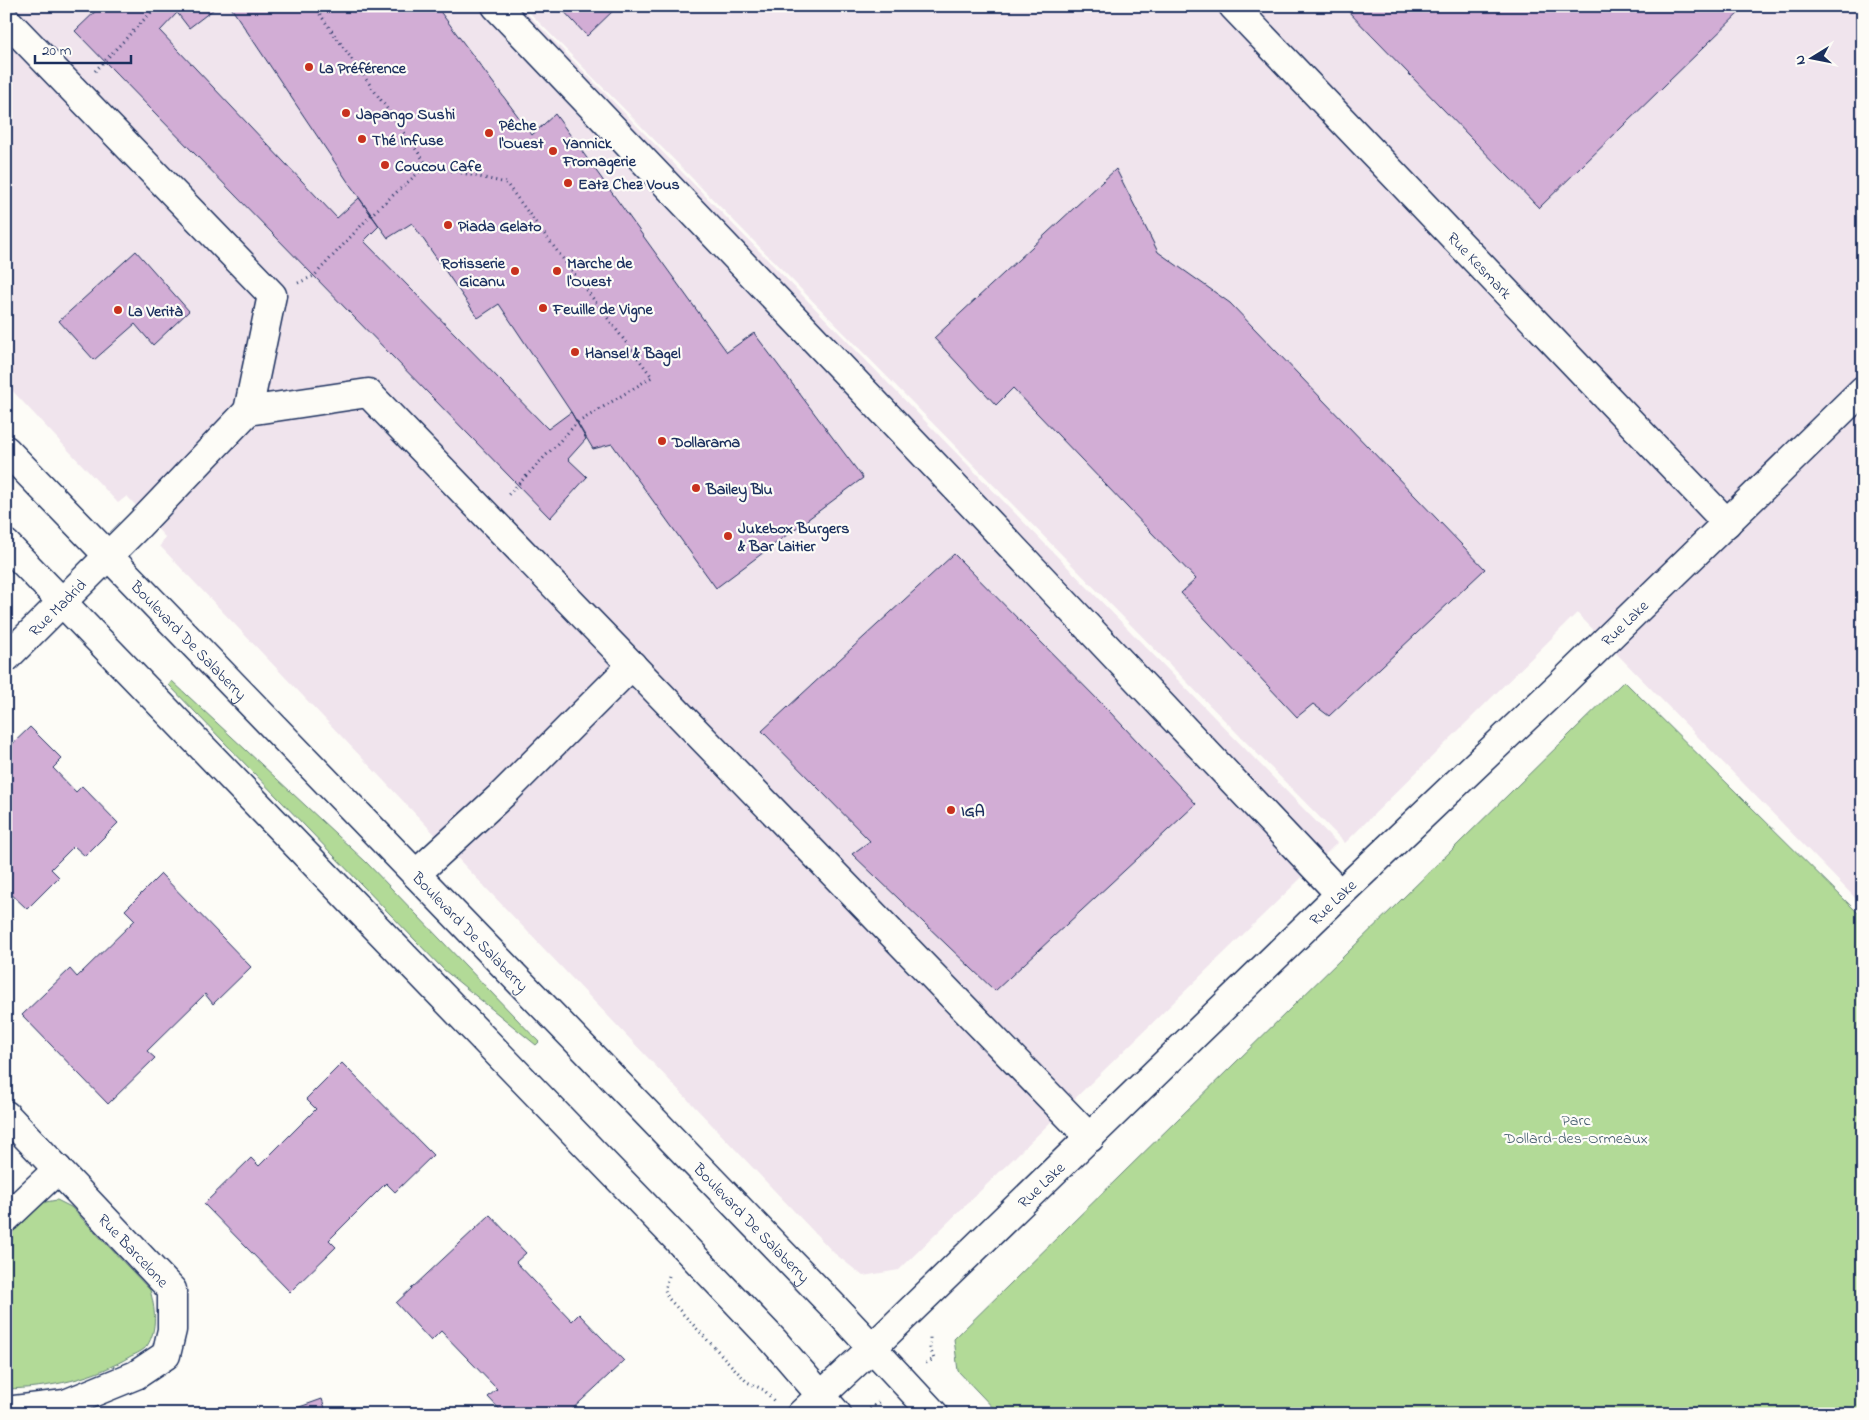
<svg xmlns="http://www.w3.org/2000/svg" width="1869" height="1420" viewBox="0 0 1869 1420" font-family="'Indie Flower',sans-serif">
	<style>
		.built { fill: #f0e4ed }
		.green { fill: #b2da97; stroke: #66847a }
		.building { fill: #d2add5; stroke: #1b2f5e }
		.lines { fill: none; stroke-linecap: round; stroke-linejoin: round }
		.minor-casing { stroke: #1b2f5e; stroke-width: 31 }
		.path { stroke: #1b2f5e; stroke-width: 3; stroke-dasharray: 1 4; stroke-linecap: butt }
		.minor { stroke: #fdfcf7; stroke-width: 28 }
		.poi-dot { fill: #c8321e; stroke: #fdfcf7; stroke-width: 2 }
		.labels { text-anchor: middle; stroke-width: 4.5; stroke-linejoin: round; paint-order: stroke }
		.poi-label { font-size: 16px; font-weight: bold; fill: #1b2f5e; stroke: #fdfcf7; text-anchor: start }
		.street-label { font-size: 16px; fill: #1b2f5e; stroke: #fdfcf7 }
		.park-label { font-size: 16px; fill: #415a6c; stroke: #fdfcf7 }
	</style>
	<rect width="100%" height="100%" fill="#fdfcf7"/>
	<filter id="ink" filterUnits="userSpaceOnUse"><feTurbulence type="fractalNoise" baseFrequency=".02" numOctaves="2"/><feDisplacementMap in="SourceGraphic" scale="10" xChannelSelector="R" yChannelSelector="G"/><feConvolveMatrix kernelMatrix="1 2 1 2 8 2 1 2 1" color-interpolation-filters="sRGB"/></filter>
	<g filter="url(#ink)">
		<!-- built -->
		<path class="built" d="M6 6H520L1337 843 899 1270 863 1276 834 1253 160 546 165 537 127 496 118 503 6 384Z
			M523 6H1863V906L1577 613 1345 843Z"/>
		<!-- green -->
		<path class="green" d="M172 681 366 862 539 1042 536 1045 444 970 169 685Z
			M1624 681 1863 918V1414H999L958 1371 954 1339Z
			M57 1200 71 1207 150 1290C155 1308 158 1329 147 1346 144 1350 136 1354 131 1356 93 1379 50 1388 6 1389V1232L27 1213 40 1203Z"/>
		<!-- building -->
		<path class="building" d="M101 6H172L177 13 160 31 337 218 359 198 379 226 364 241 548 429 571 412 586 439 568 459 587 477 550 518 75 31Z
			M172 6H218L189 28Z
			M230 6H436L532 135 555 114 727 352 754 333 863 478 716 588 612 444 593 449 571 412 499 304 478 318 412 223 388 238 348 182Z
			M559 6H618L587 36Z
			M1343 6H1746L1539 208Z
			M1116 169 1158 252 1230 303 1485 569 1329 716 1313 704 1297 717 1181 593 1196 579 1013 388 996 405 934 338Z
			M136 251 189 311 153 345 135 324 94 360 59 321Z
			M954 554 1109 711 1196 804 995 991 852 854 870 841 762 731Z
			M30 727 62 759 53 768 76 792 82 786 118 823 85 856 74 846 51 869 59 877 27 909 6 889V750Z
			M161 874 251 967 213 1004 205 994 147 1051 155 1058 108 1104 22 1015 70 969 77 977 135 920 125 910Z
			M342 1063 433 1155 395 1192 386 1183 329 1240 336 1247 290 1292 204 1204 251 1158 259 1166 316 1109 306 1099Z
			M490 1215 526 1253 516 1262 572 1321 579 1314 624 1361 567 1414H504L488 1397 497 1389 441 1331 431 1341 396 1303Z
			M322 1399 327 1414H280Z"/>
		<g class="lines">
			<!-- minor casing -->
			<g class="minor-casing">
				<g id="minor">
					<path d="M496 6 963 495 1340 894"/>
					<path id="s1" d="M1233 6 1727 523"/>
					<path d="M6 20 272 295 248 411 368 393 1090 1138"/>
					<path id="s2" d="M6 450 836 1309 934 1414"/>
					<path d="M6 544 676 1238 774 1341 837 1414"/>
					<path id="s3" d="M6 658 139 525 248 411"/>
					<path d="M416 874 503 794 632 665"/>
					<path id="s4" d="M6 1115 172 1290V1330L166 1355 136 1375 65 1404 6 1411"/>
					<path d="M6 1218 58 1169"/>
					<path id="s5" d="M801 1414 872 1348 1340 894 1560 685 1863 390"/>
				</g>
			</g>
			<!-- path -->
			<path class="path" d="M314 6 427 165 506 183 652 377 577 423 508 495
				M95 71 157 6
				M298 283 314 276 371 215 427 165
				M669 1276 665 1290 668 1298 747 1382 764 1390 775 1402
				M926 1363 934 1359 930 1348V1335
				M866 1412 881 1400"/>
			<!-- minor -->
			<use href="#minor" class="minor"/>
		</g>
	</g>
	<!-- markers -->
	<g class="poi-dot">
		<circle cx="309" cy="67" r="5"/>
		<circle cx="346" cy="113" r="5"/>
		<circle cx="489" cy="133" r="5"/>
		<circle cx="362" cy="139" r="5"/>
		<circle cx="553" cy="151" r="5"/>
		<circle cx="385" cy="165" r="5"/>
		<circle cx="568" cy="183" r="5"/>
		<circle cx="448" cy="225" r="5"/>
		<circle cx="515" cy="271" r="5"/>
		<circle cx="557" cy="271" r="5"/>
		<circle cx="543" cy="308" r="5"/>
		<circle cx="118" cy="310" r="5"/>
		<circle cx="575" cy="352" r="5"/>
		<circle cx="662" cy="441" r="5"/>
		<circle cx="696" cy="488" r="5"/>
		<circle cx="728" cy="536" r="5"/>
		<circle cx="951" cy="810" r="5"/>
	</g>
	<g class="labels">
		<!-- poi labels -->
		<g class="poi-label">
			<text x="319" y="73">La Préférence</text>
			<text x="356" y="119">Japango Sushi</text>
			<text x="499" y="130">Pêche<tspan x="499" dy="18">l'Ouest</tspan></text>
			<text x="372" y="145">Thé Infuse</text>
			<text x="563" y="148">Yannick<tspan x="563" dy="18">Fromagerie</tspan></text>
			<text x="395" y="171">Coucou Cafe</text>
			<text x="578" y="189">Eatz Chez Vous</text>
			<text x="458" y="231">Piada Gelato</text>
			<text x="505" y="268" text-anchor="end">Rotisserie<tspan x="505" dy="18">Gicanu</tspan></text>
			<text x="567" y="268">Marche de<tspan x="567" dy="18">l'Ouest</tspan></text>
			<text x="553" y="314">Feuille de Vigne</text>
			<text x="128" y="316">La Verità</text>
			<text x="585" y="358">Hansel &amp; Bagel</text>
			<text x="672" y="447">Dollarama</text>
			<text x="706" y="494">Bailey Blu</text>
			<text x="738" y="533">Jukebox Burgers<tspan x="738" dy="18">&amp; Bar Laitier</tspan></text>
			<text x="961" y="816">IGA</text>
		</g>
		<!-- street labels -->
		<g class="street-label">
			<text dy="6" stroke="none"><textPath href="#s1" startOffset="358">Rue Kesmark</textPath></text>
			<text dy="6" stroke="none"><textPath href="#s3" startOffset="72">Rue Madrid</textPath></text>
			<text dy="6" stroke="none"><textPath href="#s5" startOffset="1142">Rue Lake</textPath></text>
			<text dy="6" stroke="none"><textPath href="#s2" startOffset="264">Boulevard De Salaberry</textPath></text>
			<text dy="6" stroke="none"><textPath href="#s5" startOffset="738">Rue Lake</textPath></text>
			<text dy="6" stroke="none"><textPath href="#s2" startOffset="669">Boulevard De Salaberry</textPath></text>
			<text dy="6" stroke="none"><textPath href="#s5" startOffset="332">Rue Lake</textPath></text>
			<text dy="6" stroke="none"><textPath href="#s2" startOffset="1074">Boulevard De Salaberry</textPath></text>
			<text dy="6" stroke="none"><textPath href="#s4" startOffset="186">Rue Barcelone</textPath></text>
		</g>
		<!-- park labels -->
		<g class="park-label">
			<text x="1576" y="1125">Parc<tspan x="1576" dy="18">Dollard-des-Ormeaux</tspan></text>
		</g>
	</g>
	<!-- margin -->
	<rect width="1869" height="1420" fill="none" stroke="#fdfcf7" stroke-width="25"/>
	<rect x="12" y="12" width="1844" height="1395" fill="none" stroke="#1b2f5e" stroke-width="2" filter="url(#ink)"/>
	<!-- north arrow -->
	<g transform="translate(1812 58) rotate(260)" stroke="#fdfcf7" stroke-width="4" paint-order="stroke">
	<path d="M0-4L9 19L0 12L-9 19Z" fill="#1b2f5e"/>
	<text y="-8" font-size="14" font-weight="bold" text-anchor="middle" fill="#1b2f5e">N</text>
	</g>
	<!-- scale -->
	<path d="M35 55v8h96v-8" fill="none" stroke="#1b2f5e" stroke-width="2.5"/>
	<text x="42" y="55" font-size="15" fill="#1b2f5e" stroke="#fdfcf7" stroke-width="4" paint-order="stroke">20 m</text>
</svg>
